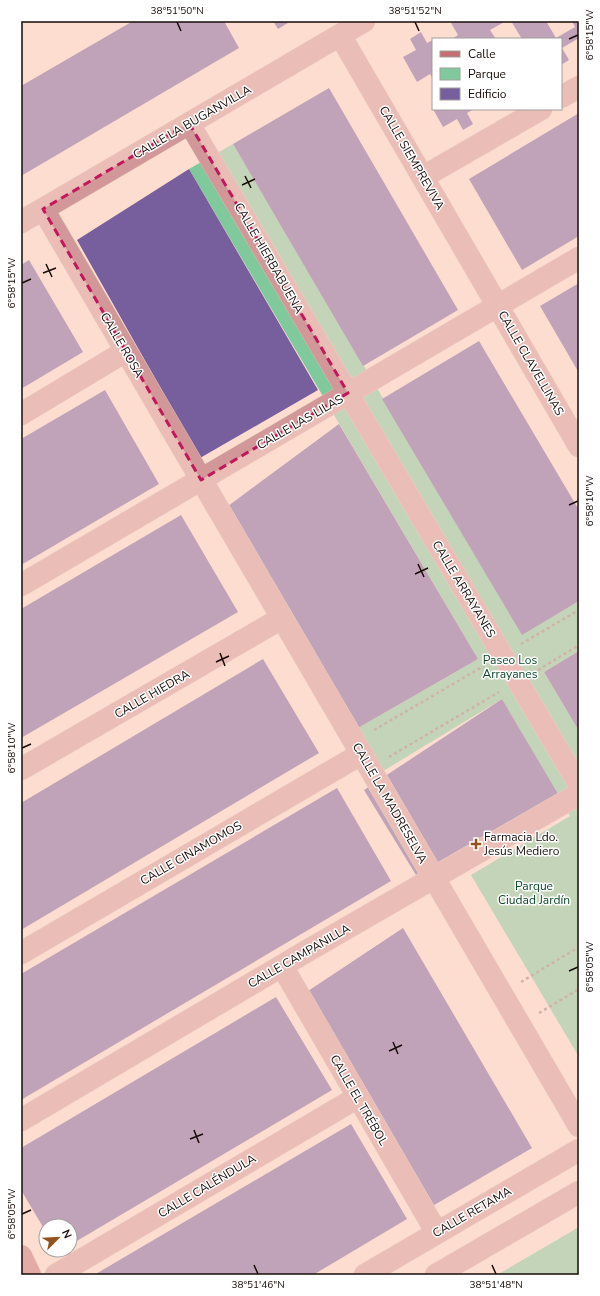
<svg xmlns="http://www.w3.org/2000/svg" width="600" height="1296" viewBox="0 0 600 1296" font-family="'Nunito Sans',sans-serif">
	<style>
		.green { fill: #7fc99c }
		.building { fill: #775e9d }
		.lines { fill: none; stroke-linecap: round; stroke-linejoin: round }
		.pedestrian-casing { stroke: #d8bcb0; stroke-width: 22 }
		.minor-casing { stroke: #d8bcb0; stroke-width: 23 }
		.secondary-casing { stroke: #d8bcb0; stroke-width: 23 }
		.path { stroke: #988278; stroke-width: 2.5; stroke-dasharray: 3 3; stroke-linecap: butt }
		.pedestrian { stroke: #d29798; stroke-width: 21 }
		.minor { stroke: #d29798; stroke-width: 22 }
		.secondary { stroke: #c46f72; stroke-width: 22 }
		.marked { fill: none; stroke: #c2185b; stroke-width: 3; stroke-dasharray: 8 5; stroke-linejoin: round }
		.ticks { fill: none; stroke: #170c08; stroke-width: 1.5 }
		.poi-dot { fill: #94531e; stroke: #fff; stroke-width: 1.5 }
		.labels { text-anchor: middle; stroke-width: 3; stroke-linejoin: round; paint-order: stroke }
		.street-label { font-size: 12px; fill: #170c08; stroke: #fff }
		.park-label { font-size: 12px; fill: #0b4629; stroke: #fff }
		.poi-label { font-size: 12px; fill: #170c08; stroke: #fff; text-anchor: start }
		.neatline { fill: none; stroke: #170c08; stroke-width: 1.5 }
		.ticks-label { font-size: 10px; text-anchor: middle; fill: #170c08 }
	</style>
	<rect width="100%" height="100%" fill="#fdddd0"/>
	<!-- green -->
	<path class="green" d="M233 144 522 634 579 601V651L544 672 579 731V1057L471 875 570 816 502 699 375 776 358 728 478 659 189 169Z
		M579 1227V1275H497Z"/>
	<!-- building -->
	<path class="building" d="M133 21H224L239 48 21 176V86Z
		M273 21H291L278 29Z
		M456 21H506L490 30 496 39H452L458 35 451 23Z
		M511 21H546L556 38 575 27 572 21H579V38L562 48 569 60 561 65V39H522Z
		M421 32 427 43 433 40V79L430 74 417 82 403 57 416 50 410 39Z
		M329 88 458 310 363 366 233 144Z
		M433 109H474L467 113 473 124 463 130 457 119 443 127Z
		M579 113V236L522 270 469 179Z
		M189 169 318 390 200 458 77 240Z
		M29 260 83 352 21 389V265Z
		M579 283V373L540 306Z
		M479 341 579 510V601L522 635 382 399Z
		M105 390 159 484 21 565V439Z
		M339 424 478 659 358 728 224 509Z
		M181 515 238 612 21 738V609Z
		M579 651V731L544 672Z
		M263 659 319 753 21 930V803Z
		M502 699 558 794 416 875 364 790Z
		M337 788 391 881 21 1100V974Z
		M403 928 532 1148 429 1208 308 991Z
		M276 997 332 1090 70 1245V1226H46V1232L21 1190V1148Z
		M351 1124 407 1219 313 1275H94Z"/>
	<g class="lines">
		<!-- pedestrian casing -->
		<g class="pedestrian-casing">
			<path id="pedestrian" d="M189 123 579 785"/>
		</g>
		<!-- minor casing -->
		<g class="minor-casing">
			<path id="minor" d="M340 35 579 446
				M561 97 579 87
				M423 177 541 109
				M43 209 579 1126
				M21 222 364 21
				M21 414 126 351
				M21 585 579 258
				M21 769 282 618
				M21 953 361 754
				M282 966 437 1233
				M21 1120 307 951 579 794
				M56 1275 358 1097
				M365 1275 579 1150
				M436 1275 579 1192"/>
		</g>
		<!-- secondary casing -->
		<g class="secondary-casing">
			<path id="secondary" d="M21 1256 30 1275"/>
		</g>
		<!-- path -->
		<path class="path" d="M521 644 579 610
			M538 670 579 645
			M374 730 484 666
			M389 757 499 692
			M521 982 579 947
			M539 1013 579 989"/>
		<!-- pedestrian -->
		<use href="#pedestrian" class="pedestrian"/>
		<!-- minor -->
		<use href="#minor" class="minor"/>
		<!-- secondary -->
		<use href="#secondary" class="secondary"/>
	</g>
	<!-- marked area -->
	<path d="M0 0H600V1296H0ZM189 123 348 393 201 480 43 209Z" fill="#fdddd0" fill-opacity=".55" fill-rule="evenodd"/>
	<path class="marked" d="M189 123 348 393 201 480 43 209Z"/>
	<!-- ticks -->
	<path class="ticks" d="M177 22 181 31M415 22 419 31M569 39 578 35M245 176 251 188M242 185 255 179M46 264 52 277M43 273 56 268M22 283 31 279M569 505 578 501M418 564 424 577M415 574 428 568M220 653 225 666M216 662 229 656M22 748 31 744M569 971 578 967M393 1042 398 1054M389 1051 402 1045M194 1130 199 1143M190 1139 203 1134M22 1214 31 1210M254 1265 258 1274M492 1265 496 1274"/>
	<!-- markers -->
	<path class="poi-dot" d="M474 838h4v4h4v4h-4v4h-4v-4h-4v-4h4z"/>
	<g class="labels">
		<!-- street labels -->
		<g class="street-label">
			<text transform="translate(192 122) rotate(-30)" y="4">CALLE LA BUGANVILLA</text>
			<text transform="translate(412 158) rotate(60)" y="4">CALLE SIEMPREVIVA</text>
			<text transform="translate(269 258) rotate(60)" y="4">CALLE HIERBABUENA</text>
			<text transform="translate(122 345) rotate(60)" y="4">CALLE ROSA</text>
			<text transform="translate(531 363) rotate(60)" y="4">CALLE CLAVELLINAS</text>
			<text transform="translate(300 422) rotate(-30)" y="4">CALLE LAS LILAS</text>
			<text transform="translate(464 589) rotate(59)" y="4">CALLE ARRAYANES</text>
			<text transform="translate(152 694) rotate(-30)" y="4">CALLE HIEDRA</text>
			<text transform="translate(390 803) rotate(60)" y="4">CALLE LA MADRESELVA</text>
			<text transform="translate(191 853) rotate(-30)" y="4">CALLE CINAMOMOS</text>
			<text transform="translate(299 956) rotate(-30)" y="4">CALLE CAMPANILLA</text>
			<text transform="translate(359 1100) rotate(60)" y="4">CALLE EL TRÉBOL</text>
			<text transform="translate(207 1186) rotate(-31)" y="4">CALLE CALÉNDULA</text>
			<text transform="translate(472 1212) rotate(-30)" y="4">CALLE RETAMA</text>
		</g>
		<!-- park labels -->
		<g class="park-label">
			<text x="510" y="664">Paseo Los<tspan x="510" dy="14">Arrayanes</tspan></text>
			<text x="534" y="890">Parque<tspan x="534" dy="14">Ciudad Jardín</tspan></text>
		</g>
		<!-- poi labels -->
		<g class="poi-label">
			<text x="484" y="841">Farmacia Ldo.<tspan x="484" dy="14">Jesús Mediero</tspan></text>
		</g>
	</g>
	<!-- border -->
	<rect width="600" height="1296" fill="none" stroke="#ffffff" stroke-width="44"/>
	<!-- legend -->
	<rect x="432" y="38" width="130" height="72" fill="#ffffff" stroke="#a29e9c"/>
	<rect x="440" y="51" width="20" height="6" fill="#c46f72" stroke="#a29e9c"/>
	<text x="468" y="58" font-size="12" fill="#170c08">Calle</text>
	<rect x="440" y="68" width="20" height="12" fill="#7fc99c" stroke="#a29e9c"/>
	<text x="468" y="78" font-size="12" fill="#170c08">Parque</text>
	<rect x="440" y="88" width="20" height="12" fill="#775e9d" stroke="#a29e9c"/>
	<text x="468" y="98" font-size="12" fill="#170c08">Edificio</text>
	<!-- north arrow -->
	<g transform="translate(58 1238) rotate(66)"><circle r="19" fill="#ffffff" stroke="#a29e9c"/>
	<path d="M0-3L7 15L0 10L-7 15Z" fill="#94531e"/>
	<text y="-6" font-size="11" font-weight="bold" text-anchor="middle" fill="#170c08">N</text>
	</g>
	<rect x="22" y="22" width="556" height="1252" class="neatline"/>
	<g class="ticks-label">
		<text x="177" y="14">38°51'50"N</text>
		<text x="415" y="14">38°51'52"N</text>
		<text transform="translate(589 35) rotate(-90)" y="4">6°58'15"W</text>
		<text transform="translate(11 283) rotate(-90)" y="4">6°58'15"W</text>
		<text transform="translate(589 501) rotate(-90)" y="4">6°58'10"W</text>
		<text transform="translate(11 748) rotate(-90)" y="4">6°58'10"W</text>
		<text transform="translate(589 967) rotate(-90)" y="4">6°58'05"W</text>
		<text transform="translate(11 1214) rotate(-90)" y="4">6°58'05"W</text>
		<text x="258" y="1288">38°51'46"N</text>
		<text x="496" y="1288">38°51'48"N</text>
	</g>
</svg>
